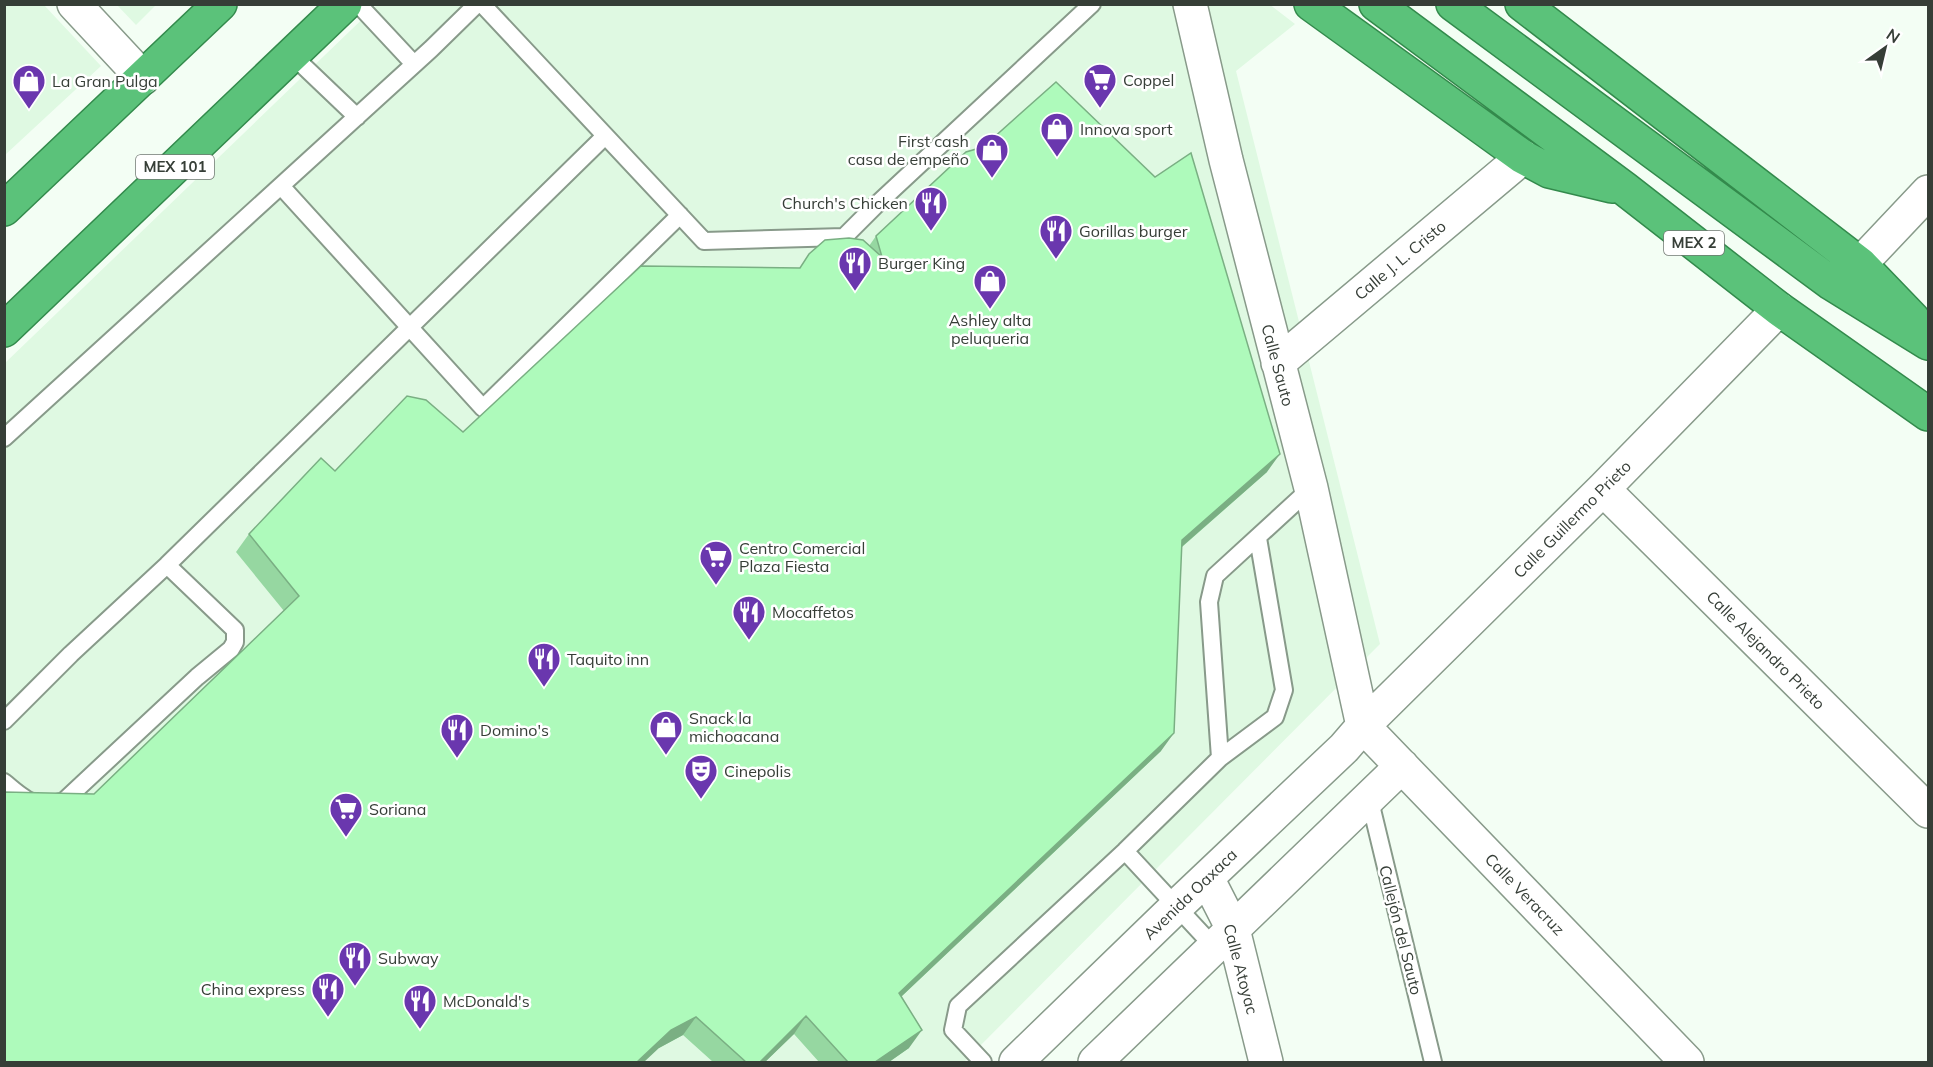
<svg xmlns="http://www.w3.org/2000/svg" width="1933" height="1067" viewBox="0 0 1933 1067" font-family="Mulish,sans-serif">
	<style>
		.built { fill: #dff9e2 }
		.lines { fill: none; stroke-linecap: round; stroke-linejoin: round }
		.service-casing { stroke: #889a8a; stroke-width: 20 }
		.minor-casing { stroke: #889a8a; stroke-width: 36 }
		.trunk-casing { stroke: #338a4c; stroke-width: 36 }
		.service { stroke: #fff; stroke-width: 16 }
		.minor { stroke: #fff; stroke-width: 33 }
		.trunk { stroke: #5bc27a; stroke-width: 33 }
		.wall { fill: #96d7a1 }
		.shaded-wall { fill: #7aaf83 }
		.building { fill: #aefabb; stroke: #7aaf83; stroke-width: 1.5 }
		.labels { text-anchor: middle; stroke-width: 5; stroke-linejoin: round; paint-order: stroke }
		.shield { fill: #fff; stroke: #727873; stroke-width: 1.5 }
		.shield-label { font-size: 15px; font-weight: bold; fill: #363e37 }
		.poi-label { font-size: 16px; fill: #363e37; stroke: #fff; text-anchor: start }
		.street-label { font-size: 16px; fill: #363e37; stroke: #fff }
	</style>
	<rect width="100%" height="100%" fill="#f3fef4"/>
	<!-- built -->
	<path class="built" d="M5 4 44 5 101 66 5 155Z
		M1269 4 1295 24 1236 71 1380 644 964 1062H5V363L377 5Z
		M117 5H156L136 25Z"/>
	<g class="lines">
		<!-- service casing -->
		<g class="service-casing">
			<path id="service" d="M358 4 414 64
				M482 4 704 241 844 237 875 206 1092 4
				M292 55 357 117
				M281 186 483 408 680 215
				M4 438 431 49 477 4
				M4 721 71 654 167 565 605 136
				M1220 758 1275 717 1284 690 1258 538
				M4 782C26 801 35 810 64 801L197 677 231 649 235 642V630L167 565
				M1369 797 1433 1062
				M1125 851 1215 948
				M983 1062 953 1030 958 1006 1125 851 1220 758 1209 602 1215 576 1311 488"/>
		</g>
		<!-- minor casing -->
		<g class="minor-casing">
			<path id="minor" d="M74 4 143 78
				M1190 4 1226 160 1311 488 1363 726
				M1860 264 1928 192
				M1278 363 1523 157
				M1603 489 1928 811
				M1363 726 1687 1062
				M1207 878 1233 929 1266 1062
				M1016 1062 1176 907 1344 748 1363 726 1603 489 1779 309
				M1095 1062 1402 766"/>
		</g>
		<!-- trunk casing -->
		<g class="trunk-casing">
			<path id="trunk" d="M1311 4 1523 157 1549 171 1612 186
				M1376 4 1625 189 1779 309 1928 414
				M1453 4 1831 283 1928 343
				M1522 4 1860 264 1913 319
				M4 209 220 4
				M4 330 345 4"/>
		</g>
		<!-- service -->
		<use href="#service" class="service"/>
		<!-- minor -->
		<use href="#minor" class="minor"/>
		<!-- trunk -->
		<use href="#trunk" class="trunk"/>
	</g>
	<!-- wall -->
	<path class="wall" d="M876 236 1267 472 1182 547 1161 751 901 997 909 1048 889 1062H819L794 1034 765 1062H713L683 1035 659 1048 94 794 284 611 236 552 249 534 335 471 463 432 799 268 869 246Z"/>
	<!-- shaded-wall -->
	<path class="shaded-wall" d="M1280 454 1267 472 1169 558 1182 540Z
		M1174 733 1161 751 886 1011 899 993Z
		M806 1016 794 1034 765 1062H760Z
		M696 1017 683 1035 659 1048 644 1062H637L671 1030Z
		M922 1030 909 1048 889 1062H875Z"/>
	<!-- building -->
	<path class="building" d="M1056 82 1155 177 1191 153 1280 454 1182 540 1174 733 899 993 922 1030 875 1062H848L806 1016 760 1062H746L696 1017 671 1030 637 1062H4V792L94 794 299 596 249 534 321 458 335 471 407 396 426 400 463 432 641 266 800 268 809 254 825 240 849 238 863 240 882 257 876 236 966 152 983 147Z"/>
	<!-- icons -->
	<defs>
		<g id="supermarket-pin" transform="scale(1.725)"><path d="M0 17L-7.5 6A9.5 9.5 0 1 1 7.5 6Z" fill="#6a37ae" stroke="#fff"/><path d="M-6-5.5h2.5l.6 2H6L4.5 2H-2.5L-4.4-4H-6ZM-1.5 3.2a1.3 1.3 0 1 0 .1 0ZM3 3.2a1.3 1.3 0 1 0 .1 0Z" fill="#fff"/></g>
		<g id="shop-pin" transform="scale(1.725)"><path d="M0 17L-7.5 6A9.5 9.5 0 1 1 7.5 6Z" fill="#6a37ae" stroke="#fff"/><path d="M-5-2.5h2.3a2.7 3.5 0 0 1 5.4 0H5L5.5 6h-11ZM-1.5-2.5h3a1.5 2.3 0 0 0-3 0Z" fill="#fff"/></g>
		<g id="restaurant-pin" transform="scale(1.725)"><path d="M0 17L-7.5 6A9.5 9.5 0 1 1 7.5 6Z" fill="#6a37ae" stroke="#fff"/><path d="M-5-6h1v4h1v-4h1v4h1v-4h1v5L-1.5 .5V6h-2V.5L-5-1ZM5-6V6H3V1.5H1.5Q1.5-4 5-6Z" fill="#fff"/></g>
		<g id="theatre-pin" transform="scale(1.725)"><path d="M0 17L-7.5 6A9.5 9.5 0 1 1 7.5 6Z" fill="#6a37ae" stroke="#fff"/><path d="M-5-5.5Q0-4 5-5.5V0Q5 5 0 6Q-5 5-5 0ZM-3.3-2.5H-1v1.5H-3.3ZM1-2.5H3.3v1.5H1ZM-2.8 1Q0 5.5 2.8 1Z" fill="#fff"/></g>
	</defs>
	<g fill-rule="evenodd">
		<use href="#supermarket-pin" x="1100" y="80"/>
		<use href="#shop-pin" x="29" y="81"/>
		<use href="#shop-pin" x="1057" y="129"/>
		<use href="#shop-pin" x="992" y="150"/>
		<use href="#restaurant-pin" x="931" y="203"/>
		<use href="#restaurant-pin" x="1056" y="231"/>
		<use href="#restaurant-pin" x="855" y="263"/>
		<use href="#shop-pin" x="990" y="281"/>
		<use href="#supermarket-pin" x="716" y="557"/>
		<use href="#restaurant-pin" x="749" y="612"/>
		<use href="#restaurant-pin" x="544" y="659"/>
		<use href="#shop-pin" x="666" y="727"/>
		<use href="#restaurant-pin" x="457" y="730"/>
		<use href="#theatre-pin" x="701" y="771"/>
		<use href="#supermarket-pin" x="346" y="809"/>
		<use href="#restaurant-pin" x="355" y="958"/>
		<use href="#restaurant-pin" x="328" y="989"/>
		<use href="#restaurant-pin" x="420" y="1001"/>
	</g>
	<g class="labels">
		<!-- shield labels -->
		<g class="shield">
			<rect x="136" y="155" width="78" height="24" rx="4.5"/>
			<rect x="1664" y="231" width="60" height="24" rx="4.5"/>
		</g>
		<g class="shield-label">
			<text x="175" y="172">MEX 101</text>
			<text x="1694" y="248">MEX 2</text>
		</g>
		<!-- poi labels -->
		<g class="poi-label">
			<text x="1123" y="86">Coppel</text>
			<text x="52" y="87">La Gran Pulga</text>
			<text x="1080" y="135">Innova sport</text>
			<text x="969" y="147" text-anchor="end">First cash<tspan x="969" dy="18">casa de empeño</tspan></text>
			<text x="908" y="209" text-anchor="end">Church's Chicken</text>
			<text x="1079" y="237">Gorillas burger</text>
			<text x="878" y="269">Burger King</text>
			<text x="990" y="326" text-anchor="middle">Ashley alta<tspan x="990" dy="18">peluqueria</tspan></text>
			<text x="739" y="554">Centro Comercial<tspan x="739" dy="18">Plaza Fiesta</tspan></text>
			<text x="772" y="618">Mocaffetos</text>
			<text x="567" y="665">Taquito inn</text>
			<text x="689" y="724">Snack la<tspan x="689" dy="18">michoacana</tspan></text>
			<text x="480" y="736">Domino's</text>
			<text x="724" y="777">Cinepolis</text>
			<text x="369" y="815">Soriana</text>
			<text x="378" y="964">Subway</text>
			<text x="305" y="995" text-anchor="end">China express</text>
			<text x="443" y="1007">McDonald's</text>
		</g>
		<!-- street labels -->
		<g class="street-label">
			<text transform="translate(1400 260) rotate(-40)" y="6">Calle J. L. Cristo</text>
			<text transform="translate(1278 365) rotate(75)" y="6">Calle Sauto</text>
			<text transform="translate(1572 519) rotate(-45)" y="6">Calle Guillermo Prieto</text>
			<text transform="translate(1766 650) rotate(45)" y="6">Calle Alejandro Prieto</text>
			<text transform="translate(1190 894) rotate(-44)" y="6">Avenida Oaxaca</text>
			<text transform="translate(1525 894) rotate(46)" y="6">Calle Veracruz</text>
			<text transform="translate(1401 930) rotate(76)" y="6">Callejón del Sauto</text>
			<text transform="translate(1241 969) rotate(75)" y="6">Calle Atoyac</text>
		</g>
	</g>
	<!-- border -->
	<rect width="1933" height="1067" fill="none" stroke="#363e37" stroke-width="12"/>
	<!-- north arrow -->
	<g transform="translate(1885 48) rotate(34)" stroke="#ffffff" stroke-width="4.5" paint-order="stroke">
	<path d="M0-4.5L10 22L0 15L-10 22Z" fill="#363e37"/>
	<text y="-9" font-size="16" font-weight="bold" text-anchor="middle" fill="#363e37">N</text>
	</g>
</svg>
